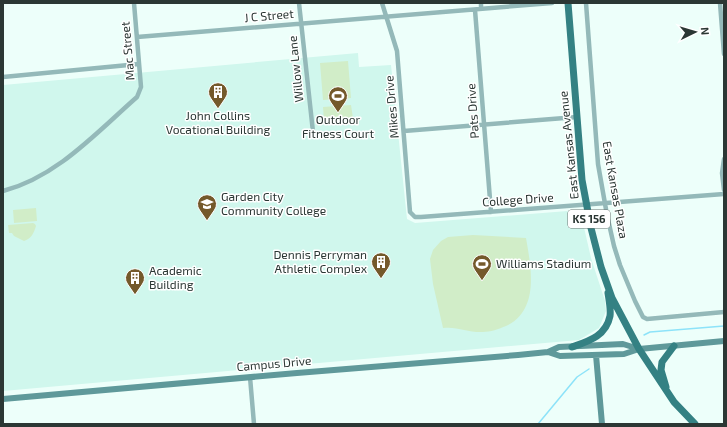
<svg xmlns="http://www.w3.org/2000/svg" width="727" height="427" viewBox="0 0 727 427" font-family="'Exo 2',sans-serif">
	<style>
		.built { fill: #d0f7ed }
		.green { fill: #d1edc8 }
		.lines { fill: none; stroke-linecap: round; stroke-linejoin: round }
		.stream { stroke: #8de3f9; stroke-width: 1.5 }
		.street { stroke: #94b9b9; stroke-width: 4.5 }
		.secondary { stroke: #5f999a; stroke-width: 6 }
		.primary { stroke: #348183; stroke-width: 7 }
		.labels { text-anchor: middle; stroke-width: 3; stroke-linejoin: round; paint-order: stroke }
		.shield { fill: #fff; stroke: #6b7371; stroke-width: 1 }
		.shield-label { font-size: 11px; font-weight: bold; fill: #2b3734 }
		.street-label { font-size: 12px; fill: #2b3734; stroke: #fff }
		.poi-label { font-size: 12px; fill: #2b3734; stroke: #fff; text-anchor: start }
	</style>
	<rect width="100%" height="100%" fill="#edfffa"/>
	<!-- built -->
	<path class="built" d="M358 53 359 67 391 65 407 219 415 223 580 210 591 258 605 301 606 311 599 328 579 340 3 391V85Z"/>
	<!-- green -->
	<path class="green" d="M348 61 351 98 323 100 320 63Z
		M351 105 353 118 324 121 323 107Z
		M36 208 37 221 14 223 13 210Z
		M33 223 35 224 36 226C34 233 31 239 24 241L14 236 12 233H9L8 225Z
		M473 235 526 238C531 267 540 310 506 326 499 329 490 332 483 332 469 333 457 326 443 328L433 284 430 259 433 250 441 241 448 237Z"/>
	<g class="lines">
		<!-- stream -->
		<path class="stream" d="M644 335 650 332 724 326
			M538 424 577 377 589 369"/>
		<!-- street -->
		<path class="street" d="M299 3 313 132
			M382 3 397 51 410 212 415 217H421L724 194
			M481 3V9
			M586 3 598 164 607 215 614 246 620 265 635 301 643 317 647 319 724 312
			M720 3 724 54
			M475 10 491 212
			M137 37 552 3
			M3 77 139 64
			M404 131 577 117
			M724 159 722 173 724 190
			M3 191C57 177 97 132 137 97L141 87 134 3
			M250 377 254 424"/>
		<!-- secondary -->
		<path class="secondary" d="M548 352 560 356 624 354 639 349 724 341
			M596 355 602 424
			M3 399 297 373 518 355 548 352 559 347 623 344 639 349"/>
		<!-- primary -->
		<path class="primary" d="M568 3 582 180 591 228 601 267 612 298 639 349 674 402 695 424
			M572 347C589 341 606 336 610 316 611 309 609 300 608 293
			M666 387 661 370 662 362 674 346"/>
	</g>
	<!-- icons -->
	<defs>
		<g id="building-pin" transform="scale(1)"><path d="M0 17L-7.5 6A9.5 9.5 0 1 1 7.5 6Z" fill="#74592b" stroke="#fff"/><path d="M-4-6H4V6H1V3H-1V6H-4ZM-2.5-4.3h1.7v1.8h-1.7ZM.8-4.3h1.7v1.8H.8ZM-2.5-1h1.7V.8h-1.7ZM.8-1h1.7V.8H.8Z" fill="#fff"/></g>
		<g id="stadium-pin" transform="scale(1)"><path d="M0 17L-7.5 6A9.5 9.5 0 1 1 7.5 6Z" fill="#74592b" stroke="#fff"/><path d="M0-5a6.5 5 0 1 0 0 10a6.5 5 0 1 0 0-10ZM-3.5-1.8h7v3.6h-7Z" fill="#fff"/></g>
		<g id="university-pin" transform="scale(1)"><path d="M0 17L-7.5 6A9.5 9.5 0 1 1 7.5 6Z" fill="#74592b" stroke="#fff"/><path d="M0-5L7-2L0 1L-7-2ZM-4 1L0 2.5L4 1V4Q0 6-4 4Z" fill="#fff"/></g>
	</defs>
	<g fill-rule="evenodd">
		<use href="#building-pin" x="218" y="92"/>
		<use href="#stadium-pin" x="338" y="96"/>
		<use href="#university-pin" x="207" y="204"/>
		<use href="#building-pin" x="381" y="262"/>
		<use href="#stadium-pin" x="482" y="264"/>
		<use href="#building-pin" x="135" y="278"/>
	</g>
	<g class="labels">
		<!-- shield labels -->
		<rect class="shield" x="568" y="210" width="42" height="18" rx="3"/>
		<g class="shield-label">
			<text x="589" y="223">KS 156</text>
		</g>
		<!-- street labels -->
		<g class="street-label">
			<text transform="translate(269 16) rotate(-5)" y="4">J C Street</text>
			<text transform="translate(128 51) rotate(-95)" y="4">Mac Street</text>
			<text transform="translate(296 69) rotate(-96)" y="4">Willow Lane</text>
			<text transform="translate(392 107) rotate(-95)" y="4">Mikes Drive</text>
			<text transform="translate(473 111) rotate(-94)" y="4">Pats Drive</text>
			<text transform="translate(569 145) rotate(-96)" y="4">East Kansas Avenue</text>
			<text transform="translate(615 190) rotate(80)" y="4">East Kansas Plaza</text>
			<text transform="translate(518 200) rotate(-4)" y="4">College Drive</text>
			<text transform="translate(274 364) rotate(-5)" y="4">Campus Drive</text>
		</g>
		<!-- poi labels -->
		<g class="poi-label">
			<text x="218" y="120" text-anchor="middle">John Collins<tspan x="218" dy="14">Vocational Building</tspan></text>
			<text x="338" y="124" text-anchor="middle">Outdoor<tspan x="338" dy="14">Fitness Court</tspan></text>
			<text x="221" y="201">Garden City<tspan x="221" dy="14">Community College</tspan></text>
			<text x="367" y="259" text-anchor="end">Dennis Perryman<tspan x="367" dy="14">Athletic Complex</tspan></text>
			<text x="496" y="268">Williams Stadium</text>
			<text x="149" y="275">Academic<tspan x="149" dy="14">Building</tspan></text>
		</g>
	</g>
	<!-- border -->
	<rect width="727" height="427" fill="none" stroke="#2b3734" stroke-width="8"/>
	<!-- north arrow -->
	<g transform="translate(695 32) rotate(85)" stroke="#ffffff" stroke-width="3" paint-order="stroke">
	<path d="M0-3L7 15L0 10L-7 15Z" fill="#2b3734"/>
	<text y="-6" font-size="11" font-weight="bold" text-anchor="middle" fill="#2b3734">N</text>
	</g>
</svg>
